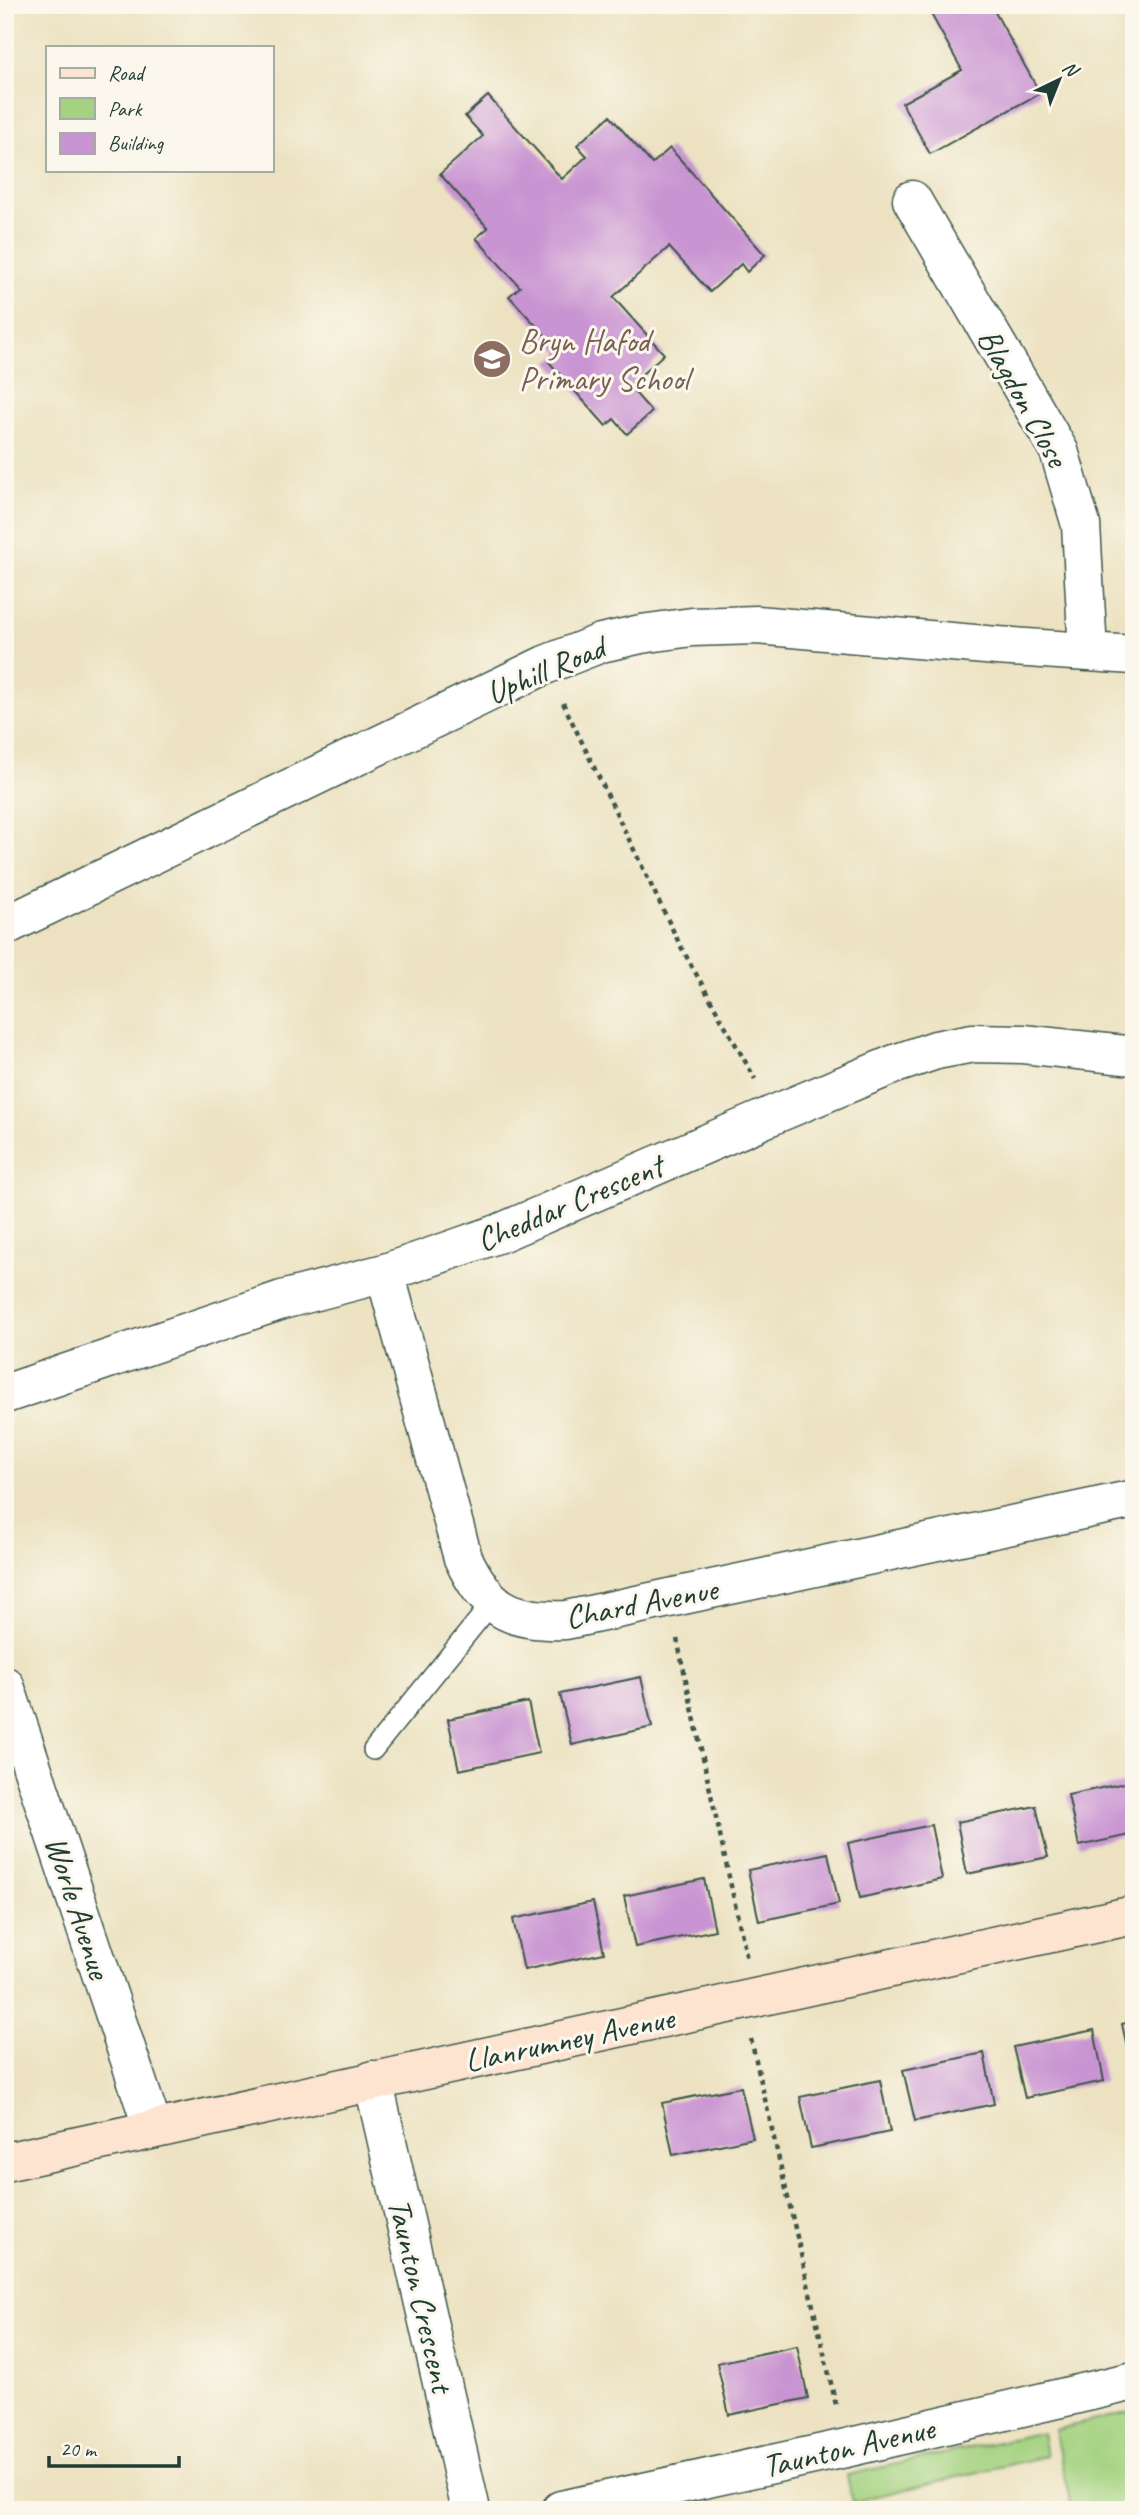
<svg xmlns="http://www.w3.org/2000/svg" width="1139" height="2515" viewBox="0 0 1139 2515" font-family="Caveat,sans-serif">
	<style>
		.green { fill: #a4d280; stroke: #62885a; stroke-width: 2 }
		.building { fill: #c994d2 }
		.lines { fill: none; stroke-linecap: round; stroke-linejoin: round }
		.lane-casing { stroke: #3e5649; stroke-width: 22 }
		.street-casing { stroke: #3e5649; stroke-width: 41 }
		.secondary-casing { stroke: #3e5649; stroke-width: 41 }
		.path { stroke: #3e5649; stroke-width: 4.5; stroke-dasharray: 5 5; stroke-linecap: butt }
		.lane { stroke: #fff; stroke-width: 19 }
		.street { stroke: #fff; stroke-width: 38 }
		.secondary { stroke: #fde4d0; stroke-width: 38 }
		.labels { text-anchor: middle; stroke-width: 6; stroke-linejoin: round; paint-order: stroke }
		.education-label { font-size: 33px; fill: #785e54; stroke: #fbf7ec; text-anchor: start }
		.street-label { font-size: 33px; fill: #1f3d34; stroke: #fbf7ec }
	</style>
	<rect width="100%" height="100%" fill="#fbf7ec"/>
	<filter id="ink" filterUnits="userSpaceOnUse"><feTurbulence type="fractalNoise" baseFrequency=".0143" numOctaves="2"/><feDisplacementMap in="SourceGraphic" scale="14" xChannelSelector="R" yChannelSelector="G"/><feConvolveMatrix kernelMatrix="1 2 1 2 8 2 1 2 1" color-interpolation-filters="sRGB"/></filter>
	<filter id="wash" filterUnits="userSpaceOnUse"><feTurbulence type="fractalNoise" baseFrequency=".00686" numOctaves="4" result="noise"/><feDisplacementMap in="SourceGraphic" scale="28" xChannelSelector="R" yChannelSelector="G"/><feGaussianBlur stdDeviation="1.57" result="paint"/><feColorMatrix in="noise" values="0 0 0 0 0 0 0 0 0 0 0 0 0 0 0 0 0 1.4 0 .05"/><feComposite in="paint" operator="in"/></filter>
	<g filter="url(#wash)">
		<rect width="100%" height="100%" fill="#ece2c1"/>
		<!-- green -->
		<path class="green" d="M1134 2411V2510H1072L1054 2430Z
			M1042 2432 1046 2456 852 2502 847 2475Z"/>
		<g id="blocks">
			<!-- building -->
			<path class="building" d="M926 5H991L1040 93 930 154 902 103 962 70Z
				M488 96 562 179 587 156 577 145 610 116 652 164 670 148 765 255 747 272 741 264 710 292 669 247 613 297 664 354 629 386 652 412 627 434 614 419 606 426 549 362 560 352 509 296 520 287 476 238 488 228 440 174 483 136 465 116Z
				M641 1677 652 1727 572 1745 560 1694Z
				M528 1702 539 1753 459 1770 448 1719Z
				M1134 1781V1834L1079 1846 1068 1795Z
				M1036 1806 1048 1857 967 1874 957 1822Z
				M931 1825 942 1879 860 1898 848 1843Z
				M828 1853 839 1904 759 1921 748 1870Z
				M704 1879 715 1930 635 1947 624 1896Z
				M593 1902 604 1953 524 1970 513 1919Z
				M1134 2021V2074H1133L1122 2024Z
				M1094 2030 1104 2081 1025 2098 1013 2047Z
				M984 2053 994 2104 915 2121 903 2070Z
				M880 2080 890 2132 811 2148 800 2097Z
				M741 2087 753 2138 673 2155 662 2103Z
				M797 2346 808 2398 729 2415 717 2363Z"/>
		</g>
	</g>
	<g filter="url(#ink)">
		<use href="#blocks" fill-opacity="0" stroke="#3e5649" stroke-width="2"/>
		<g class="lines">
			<!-- lane casing -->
			<g class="lane-casing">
				<path id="lane" d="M373 1750 492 1603"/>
			</g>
			<!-- street casing -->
			<g class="street-casing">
				<path id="street" d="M912 200 1059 451 1081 525 1088 652
					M5 926 545 665 601 643 641 634 692 627 757 625 997 646 1134 655
					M385 1273 463 1558C487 1609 510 1622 566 1620L1134 1499
					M5 1394 282 1300 385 1273 500 1233 775 1114 895 1064 936 1050 973 1043 1023 1044 1134 1056
					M5 1686 153 2129
					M373 2080 471 2510
					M561 2510 846 2448 1134 2381"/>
			</g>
			<!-- secondary casing -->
			<g class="secondary-casing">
				<path id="secondary" d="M5 2162 1134 1915"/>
			</g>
			<!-- path -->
			<path class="path" d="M563 703 680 945 755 1079
				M677 1639 747 1959
				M751 2039 837 2409"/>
			<!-- lane -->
			<use href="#lane" class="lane"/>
			<!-- street -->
			<use href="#street" class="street"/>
			<!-- secondary -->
			<use href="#secondary" class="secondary"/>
		</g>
	</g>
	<!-- icons -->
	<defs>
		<g id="school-disc" transform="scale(2.0125)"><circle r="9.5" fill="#8d6e63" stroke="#fbf7ec"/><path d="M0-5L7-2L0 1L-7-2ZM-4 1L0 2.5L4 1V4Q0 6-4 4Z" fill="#fff"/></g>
	</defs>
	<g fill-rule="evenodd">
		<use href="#school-disc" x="492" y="359"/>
	</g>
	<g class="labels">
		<!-- education labels -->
		<g class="education-label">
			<text x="519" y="352">Bryn Hafod<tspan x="519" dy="38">Primary School</tspan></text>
		</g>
		<!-- street labels -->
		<g class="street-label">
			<text transform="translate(1024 397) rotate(61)" y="12">Blagdon Close</text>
			<text transform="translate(545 669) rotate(-23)" y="12">Uphill Road</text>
			<text transform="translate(569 1202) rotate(-23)" y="12">Cheddar Crescent</text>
			<text transform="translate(641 1602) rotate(-11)" y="12">Chard Avenue</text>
			<text transform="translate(79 1907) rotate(72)" y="12">Worle Avenue</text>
			<text transform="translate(569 2038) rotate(-12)" y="12">Llanrumney Avenue</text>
			<text transform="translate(422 2295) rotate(77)" y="12">Taunton Crescent</text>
			<text transform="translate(848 2446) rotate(-13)" y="12">Taunton Avenue</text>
		</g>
	</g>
	<!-- margin -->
	<rect width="1139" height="2515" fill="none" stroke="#fbf7ec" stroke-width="28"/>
	<!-- legend -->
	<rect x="46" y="46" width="228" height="126" fill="#fbf7ec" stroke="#a3ada2" stroke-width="2"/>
	<rect x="60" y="68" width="35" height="10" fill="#fde4d0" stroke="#a3ada2" stroke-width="2"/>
	<text x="108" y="80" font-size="21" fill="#1f3d34">Road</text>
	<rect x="60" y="98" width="35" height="21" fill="#a4d280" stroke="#a3ada2" stroke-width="2"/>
	<text x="108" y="116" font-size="21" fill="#1f3d34">Park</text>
	<rect x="60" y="133" width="35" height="21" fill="#c994d2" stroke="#a3ada2" stroke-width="2"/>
	<text x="108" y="150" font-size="21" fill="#1f3d34">Building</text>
	<!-- north arrow -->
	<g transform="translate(1059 80) rotate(43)" stroke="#fbf7ec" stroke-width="5" paint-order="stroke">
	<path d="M0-5L12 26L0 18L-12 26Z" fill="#1f3d34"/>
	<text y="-10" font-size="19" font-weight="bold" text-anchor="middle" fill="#1f3d34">N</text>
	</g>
	<!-- scale -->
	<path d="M49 2456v10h130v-10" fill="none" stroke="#1f3d34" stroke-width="3.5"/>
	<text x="60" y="2456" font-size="21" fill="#1f3d34" stroke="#fbf7ec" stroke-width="5" paint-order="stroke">20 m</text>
</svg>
